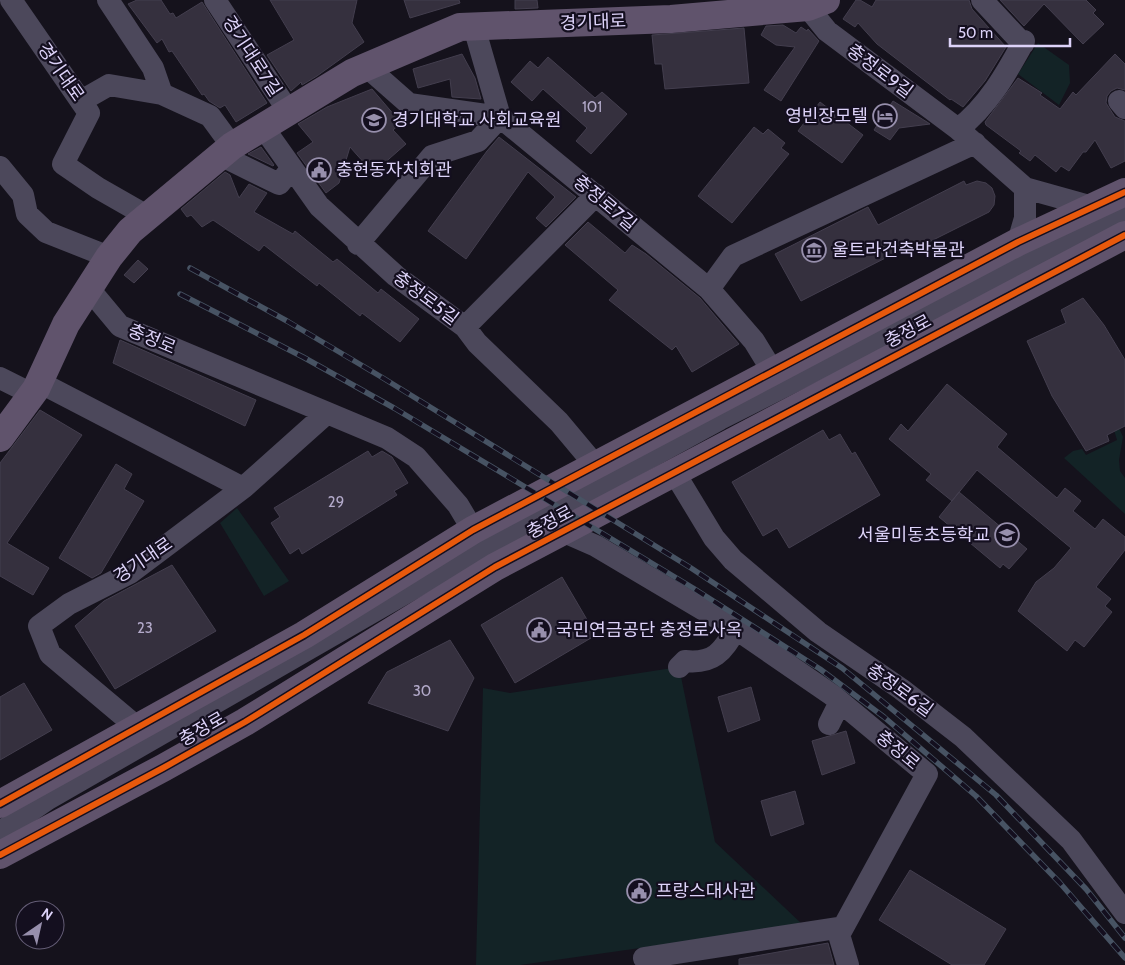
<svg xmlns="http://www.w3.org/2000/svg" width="1125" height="965" viewBox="0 0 1125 965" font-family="Cabin,'Noto Sans KR',sans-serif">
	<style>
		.green { fill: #132326 }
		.building { fill: #35303e; stroke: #433e4e }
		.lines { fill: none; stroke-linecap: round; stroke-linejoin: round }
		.minor { stroke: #4c485b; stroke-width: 22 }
		.major { stroke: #60536c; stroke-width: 28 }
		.rail-casing { stroke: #475363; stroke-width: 5.5 }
		.rail { stroke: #140f1f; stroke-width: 4; stroke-dasharray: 11; stroke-linecap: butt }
		.cycleway-casing { stroke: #140f1f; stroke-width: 9 }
		.cycleway { stroke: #e8590c; stroke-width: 6 }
		.labels { text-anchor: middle; stroke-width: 4.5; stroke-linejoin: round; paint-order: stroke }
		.number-label { font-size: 15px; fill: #b3aaca }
		.street-label { font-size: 18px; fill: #ddd3f9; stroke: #140f1f }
		.poi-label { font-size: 18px; fill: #ddd3f9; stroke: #140f1f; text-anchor: start }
	</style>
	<rect width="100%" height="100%" fill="#15121c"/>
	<!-- green -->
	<path class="green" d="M1038 43 1069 65 1070 83 1059 105 1018 74Z
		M1119 428 1123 437 1119 460 1120 471 1125 478V514L1064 458 1073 451 1082 449 1086 455 1117 440 1114 430Z
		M237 508 289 581 264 596 220 523Z
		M679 667 715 842 803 925 520 965H476L483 688 510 693Z"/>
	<!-- building -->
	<path class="building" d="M137 0H161L170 14 173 13 176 18 202 2 267 103 236 122 225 105 220 108 209 101 204 94 202 95 172 51 169 52 162 39 157 43 128 4Z
		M270 0H357L352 23 364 42 317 76 302 85 301 82 291 91 267 55 294 40Z
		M404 0H459L460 3 410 18Z
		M515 0H537L538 8 515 9Z
		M856 0H860L872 7 876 0H969L972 9 1006 47 985 81 963 107 951 99 950 100 877 44 858 23 855 27 843 19Z
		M1000 0H1086L1096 10 1093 13 1104 24 1083 44 1044 4 1024 26Z
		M783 25 796 33 801 27 807 31 808 29 819 41 781 101 764 90 795 47 776 45 761 35 766 26Z
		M744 28 749 83 665 89 662 64H655L652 35Z
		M462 54 475 78 481 99 452 97 450 79 418 88 413 69Z
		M1115 54 1125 64V90L1117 88 1111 91 1107 96 1106 103 1115 117 1125 121V161L1111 168 1095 140 1086 152H1083L1069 171 1061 166 1056 172 1035 155 1030 161 1019 153 1021 151 986 125 985 122 1018 78 1042 93 1040 95 1060 109 1073 92 1076 95Z
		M548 57 595 98 602 92 627 114 591 154 576 141 587 128 543 89 532 101 511 82 530 61 538 68Z
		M372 89 401 123 393 130 406 144 373 173 350 147 339 183 326 193 297 153 313 142 298 124 327 107Z
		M893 101 927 122 930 124 899 128 890 140 874 130Z
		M820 102 863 135 842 163 798 131Z
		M754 127 763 134 768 129 785 143 781 148 789 154 732 223 698 196Z
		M499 137 576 197 546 227 536 218 555 197 528 172 466 259 428 231 487 151Z
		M261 147 274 165 273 166 248 154Z
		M225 172 230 175 239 198 249 184 267 193 254 212 293 234 295 231 333 262 337 259 378 293 381 289 419 319 400 342 362 313 360 316 319 283 317 286 264 245 259 251 213 220 202 227 191 215 187 217 181 209Z
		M964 181 966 185 977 181 986 183 992 188 995 196 994 205 989 212 913 250 911 245 801 301 775 254 868 207 878 225Z
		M588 222 625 253 632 245 646 254 700 298 739 344 692 372 676 346 672 350 609 300 618 290 565 245Z
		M138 260 148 269 134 283 124 275Z
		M1083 298 1104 325 1125 360V426L1107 435 1109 441 1086 451 1052 396 1027 341 1066 323 1061 310Z
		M120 340 256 400 245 426 113 363Z
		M947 384 1007 434 997 447 1057 498 1065 488 1081 501 1073 511 1095 529 1103 519 1125 537V550L1096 587 1111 599 1105 606 1112 612 1084 647 1075 640 1067 651 1018 611 1036 582 1054 568 1071 548 977 470 952 501 926 480 931 474 889 439 901 424 908 431Z
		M40 410 82 435 7 543 49 568 33 595 0 576V463Z
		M823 430 829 440 840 434 852 454 855 452 880 495 789 548 777 528 763 536 732 482Z
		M368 451 372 457 382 451 392 457 408 483 394 491 397 495 302 554 299 548 290 554 271 523 280 517 274 508Z
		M116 464 132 474 124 489 144 501 101 573 92 578 59 558Z
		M959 492 1027 549 1009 569 1003 564 1000 568 939 517Z
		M172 565 216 631 115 689 75 626 104 601Z
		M562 577 596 635 515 683 481 625Z
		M450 640 474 678 448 731 368 703 387 672Z
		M24 683 52 730 0 760V697Z
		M751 687 760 720 728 732 718 697Z
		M846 731 855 763 822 775 812 741Z
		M795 791 804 824 771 836 761 801Z
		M910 870 1006 929 984 965H952L879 920Z
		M828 943 834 965H739V959Z"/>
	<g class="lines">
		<!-- minor -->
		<path class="minor" d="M11 0 89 113 63 164 98 188 147 216
			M108 0 153 68 162 94 210 116 232 146
			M215 0 289 112
			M802 0 827 31 958 129 1025 188 1093 207
			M982 0 1023 44
			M474 27 500 117 709 289 754 341 773 372
			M367 67 409 104 500 117
			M81 101 109 85 162 94
			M1119 101 1125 108
			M263 127 319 206 396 276 465 327 477 343 559 422 595 465
			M958 129C988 106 1006 74 1024 41
			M220 155 279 184 292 168
			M0 167 23 195 27 214 46 232 109 257
			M1018 242 1025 218V188
			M358 244 432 156 478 141 500 117
			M709 289 733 256 975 143
			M90 290 120 326 387 438 416 457 458 505 482 545
			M465 327 596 195
			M0 378 32 394
			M39 382 243 488
			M674 472 714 538 733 560 818 632 901 689 963 737 1071 840 1125 913
			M564 532 596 546 736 629 832 695 927 774 839 935
			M679 667 685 661C714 664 722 652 736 629
			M829 724 840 702
			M138 728 50 654 39 626 69 604 130 573 243 488 327 413
			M0 832 48 799 456 564 720 419 1125 214
			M644 958 837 928 848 965"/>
		<!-- major -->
		<path class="major" d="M0 438 36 389 66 324 109 257 130 231 232 146 352 73 460 27 671 19 808 7 826 0
			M0 804 304 635 473 530 1018 242 1125 192
			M0 855 163 768 245 722 495 567 1125 235"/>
		<!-- rail casing -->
		<g class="rail-casing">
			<path id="rail" d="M190 268 287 321 383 378 691 568 842 668 996 795 1086 889 1125 938
				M180 294 303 357 394 408 693 588 820 669 884 717 976 796 1060 883 1125 958"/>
		</g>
		<!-- rail -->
		<use href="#rail" class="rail"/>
		<!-- cycleway casing -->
		<g class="cycleway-casing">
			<path id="cycleway" d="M0 804 304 635 473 530 1018 242 1125 192
				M0 855 163 768 245 722 495 567 1125 235"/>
		</g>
		<!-- cycleway -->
		<use href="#cycleway" class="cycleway"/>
	</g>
	<!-- icons -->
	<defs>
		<g id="hotel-ring" transform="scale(1.25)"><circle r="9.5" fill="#140f1f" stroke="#978fac" stroke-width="1.5"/><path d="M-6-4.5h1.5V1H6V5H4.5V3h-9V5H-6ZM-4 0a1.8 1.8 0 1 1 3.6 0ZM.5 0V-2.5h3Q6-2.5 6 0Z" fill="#978fac"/></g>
		<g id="university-ring" transform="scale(1.25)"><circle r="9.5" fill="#140f1f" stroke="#978fac" stroke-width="1.5"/><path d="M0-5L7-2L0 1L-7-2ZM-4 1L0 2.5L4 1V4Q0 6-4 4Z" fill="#978fac"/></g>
		<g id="civic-ring" transform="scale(1.25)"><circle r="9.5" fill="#140f1f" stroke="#978fac" stroke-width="1.5"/><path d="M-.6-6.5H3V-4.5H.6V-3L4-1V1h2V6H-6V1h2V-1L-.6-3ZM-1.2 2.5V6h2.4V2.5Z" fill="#978fac"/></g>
		<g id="museum-ring" transform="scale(1.25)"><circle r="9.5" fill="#140f1f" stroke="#978fac" stroke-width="1.5"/><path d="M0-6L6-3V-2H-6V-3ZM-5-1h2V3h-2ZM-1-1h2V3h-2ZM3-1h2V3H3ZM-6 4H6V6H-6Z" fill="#978fac"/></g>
		<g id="school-ring" transform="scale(1.25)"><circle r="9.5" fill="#140f1f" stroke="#978fac" stroke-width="1.5"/><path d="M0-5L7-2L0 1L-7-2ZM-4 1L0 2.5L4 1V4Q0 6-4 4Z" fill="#978fac"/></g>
	</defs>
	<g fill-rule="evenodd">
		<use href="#hotel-ring" x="885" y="116"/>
		<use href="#university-ring" x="374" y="120"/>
		<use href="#civic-ring" x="319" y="170"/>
		<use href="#museum-ring" x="814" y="250"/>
		<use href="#school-ring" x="1007" y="535"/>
		<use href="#civic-ring" x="539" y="630"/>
		<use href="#civic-ring" x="639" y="891"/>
	</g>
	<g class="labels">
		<!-- number labels -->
		<g class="number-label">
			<text x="592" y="112">101</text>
			<text x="336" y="507">29</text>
			<text x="145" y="633">23</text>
			<text x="422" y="696">30</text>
		</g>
		<!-- street labels -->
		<g class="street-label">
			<text transform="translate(593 22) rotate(-2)" y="6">경기대로</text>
			<text transform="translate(252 56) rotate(57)" y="6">경기대로7길</text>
			<text transform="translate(880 71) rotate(37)" y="6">충정로9길</text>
			<text transform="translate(61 72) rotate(55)" y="6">경기대로</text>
			<text transform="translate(605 203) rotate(40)" y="6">충정로7길</text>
			<text transform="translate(426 298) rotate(37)" y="6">충정로5길</text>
			<text transform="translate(908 331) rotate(-28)" y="6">충정로</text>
			<text transform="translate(152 339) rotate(23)" y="6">충정로</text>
			<text transform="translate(550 522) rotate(-28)" y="6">충정로</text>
			<text transform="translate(143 560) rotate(-34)" y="6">경기대로</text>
			<text transform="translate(900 690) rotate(36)" y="6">충정로6길</text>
			<text transform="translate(202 729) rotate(-30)" y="6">충정로</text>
			<text transform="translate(898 750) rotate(40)" y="6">충정로</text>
		</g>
		<!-- poi labels -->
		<g class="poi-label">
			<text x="868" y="122" text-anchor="end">영빈장모텔</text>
			<text x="392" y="126">경기대학교 사회교육원</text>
			<text x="336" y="176">충현동자치회관</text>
			<text x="832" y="256">울트라건축박물관</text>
			<text x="990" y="541" text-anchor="end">서울미동초등학교</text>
			<text x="556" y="636">국민연금공단 충정로사옥</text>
			<text x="656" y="897">프랑스대사관</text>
		</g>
	</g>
	<!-- north arrow -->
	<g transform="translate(40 925) rotate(34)"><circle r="24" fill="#140f1f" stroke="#645d76"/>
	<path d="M0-4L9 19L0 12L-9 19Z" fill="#978fac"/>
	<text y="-8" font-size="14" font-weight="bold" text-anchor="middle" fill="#ddd3f9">N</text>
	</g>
	<!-- scale -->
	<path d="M950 38v8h120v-8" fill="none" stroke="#ddd3f9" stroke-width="2.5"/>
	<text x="958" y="38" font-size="15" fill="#ddd3f9" stroke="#140f1f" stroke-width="4" paint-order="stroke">50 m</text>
</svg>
